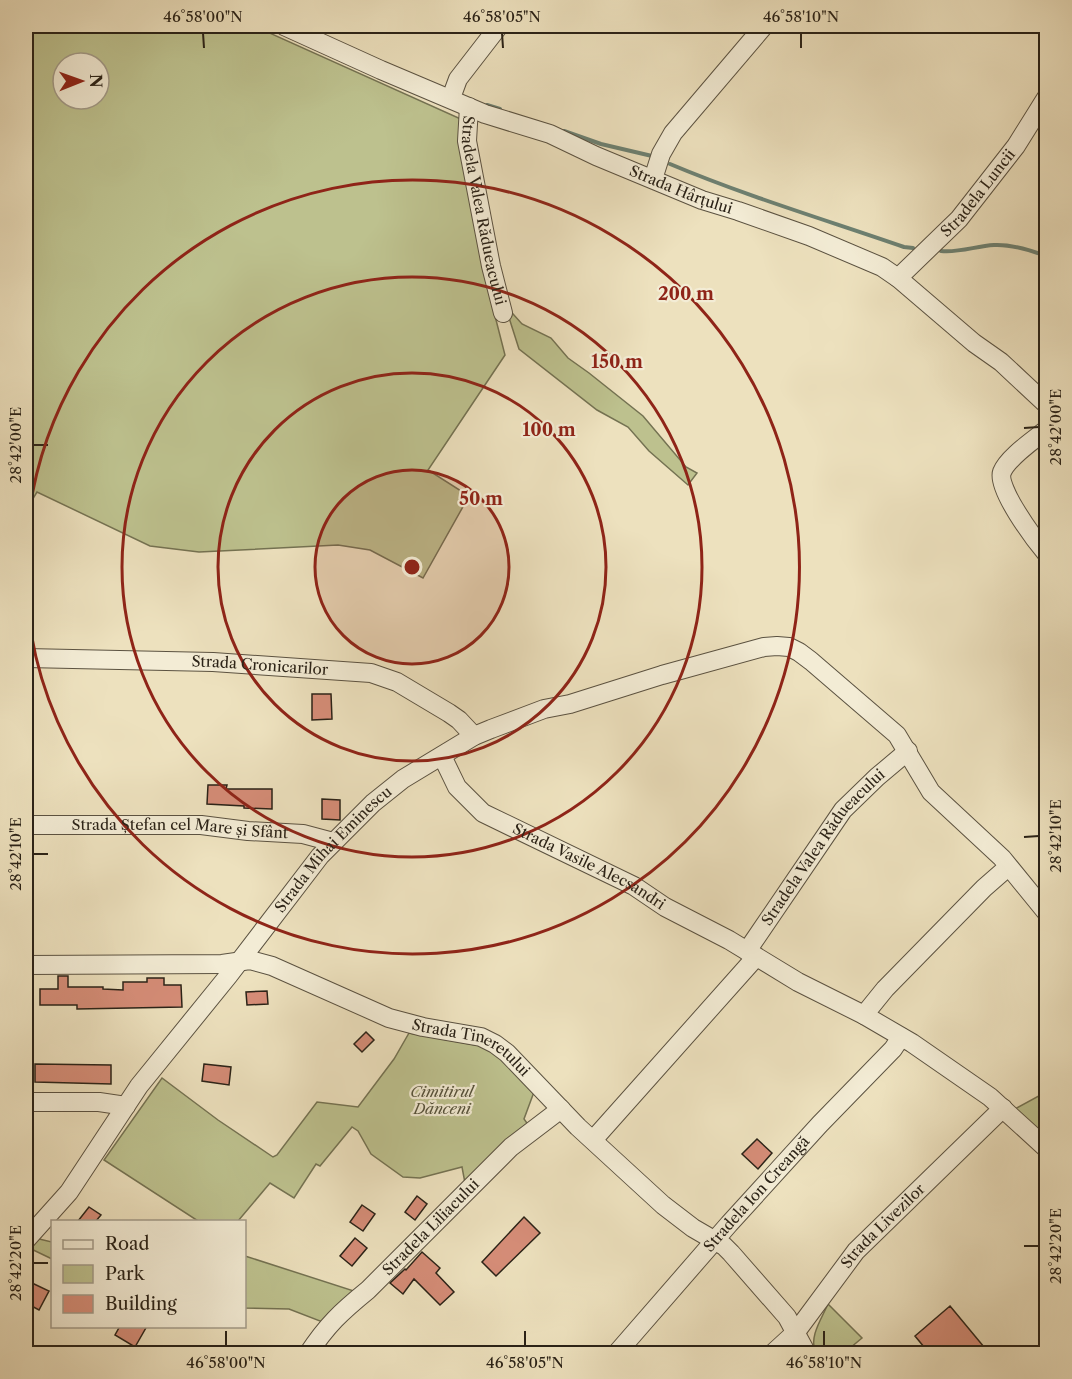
<svg xmlns="http://www.w3.org/2000/svg" width="1072" height="1379" viewBox="0 0 1072 1379" font-family="'Libre Caslon Text',serif">
	<style>
		.green { fill: #bdc18e; stroke: #747252; stroke-width: 1.5; fill-rule: evenodd }
		.lines { fill: none; stroke-linecap: round; stroke-linejoin: round }
		.stream { stroke: #6d8071; stroke-width: 4 }
		.building { fill: #d68d78; stroke: #2a2217; stroke-width: 1.5 }
		.minor-casing { stroke: #5b5241; stroke-width: 20 }
		.minor { stroke: #f3ecd5; stroke-width: 18 }
		.ticks { fill: none; stroke: #2a2217; stroke-width: 2 }
		.ring { fill: none; stroke: #8f2418; stroke-width: 3 }
		.labels { text-anchor: middle; stroke-width: 4.5; stroke-linejoin: round; paint-order: stroke }
		.street-label { font-size: 15px; fill: #2a2217; stroke: #f3ecd5 }
		.park-label { font-size: 15px; font-style: italic; fill: #56523b; stroke: #f3ecd5 }
		.centre { fill: #8f2418; stroke: #f3ecd5; stroke-width: 3 }
		.ring-label { font-size: 18px; text-anchor: middle; font-weight: bold; fill: #8f2418; stroke: #f3ecd5; stroke-width: 4.5; stroke-linejoin: round; paint-order: stroke }
		.neatline { fill: none; stroke: #2a2217; stroke-width: 2 }
		.ticks-label { font-size: 15px; text-anchor: middle; fill: #2a2217 }
	</style>
	<rect width="100%" height="100%" fill="#ede1be"/>
	<filter id="stains"><feTurbulence type="fractalNoise" baseFrequency=".00333" numOctaves="4"/><feColorMatrix values="0 0 0 0 .2 0 0 0 0 .09 0 0 0 0 .02 0 0 0 .5 -.17"/></filter>
	<radialGradient id="worn" r=".72"><stop offset=".6" stop-color="#630" stop-opacity="0"/><stop offset="1" stop-color="#630" stop-opacity=".3"/></radialGradient>
	<!-- green -->
	<path class="green" d="M26 26H254L463 120 494 312 505 355 428 470 469 496 423 578 370 550 338 545 199 552 150 546 37 492 26 510ZM63 63H99V99H63Z
		M505 305 522 324 551 338 568 358 589 373 643 416 686 467 697 473 688 485 649 451 628 427 597 410 519 349Z
		M409 1033 492 1048 534 1092 524 1119 529 1126 465 1183 462 1167 420 1178 403 1177 371 1154 358 1131 352 1127 320 1166 316 1164 294 1198 270 1183 238 1221H198L104 1160 162 1078 218 1120 273 1157 277 1155 317 1102 358 1107 394 1059Z
		M1046 1092V1121L1041 1134 1013 1110Z
		M35 1238 52 1242V1259L27 1247Z
		M245 1256 357 1292 325 1323 289 1309 245 1308Z
		M828 1304 862 1338 844 1353H816C808 1338 822 1318 828 1304Z"/>
	<g class="lines">
		<!-- stream -->
		<path class="stream" d="M487 105 500 109
			M564 131 601 144 652 156
			M670 164C746 196 826 220 904 247L913 248
			M941 251C959 253 976 246 994 245 1012 244 1030 250 1046 256"/>
	</g>
	<!-- building -->
	<path class="building" d="M312 694H331L332 719 312 720Z
		M208 785H227L226 789H272V809L244 808V806L207 804Z
		M322 799 340 800V820L322 819Z
		M58 976H68V987H103V989L123 990V982H147V978H164V985H181L182 1007 77 1009V1005H40V989H58Z
		M267 991 268 1004 247 1005 246 992Z
		M366 1032 374 1040 362 1052 354 1044Z
		M35 1064 111 1065V1084L35 1082Z
		M204 1064 231 1067 229 1085 202 1081Z
		M757 1139 772 1153 758 1169 742 1154Z
		M417 1196 427 1204 415 1220 405 1212Z
		M362 1205 375 1214 363 1231 350 1222Z
		M89 1207 101 1215 96 1221H78Z
		M524 1217 540 1233 496 1276 482 1262Z
		M355 1238 367 1248 352 1266 340 1256Z
		M422 1252 440 1268 436 1273 454 1292 440 1305 414 1279 403 1294 390 1283 405 1269 406 1270Z
		M32 1283 49 1291 39 1310 26 1303V1296Z
		M950 1306 989 1353H943L938 1348 929 1353 915 1336Z
		M120 1326H147L135 1347 115 1335Z"/>
	<g class="lines">
		<!-- minor casing -->
		<g class="minor-casing">
			<g id="minor">
				<path id="s1" d="M284 26 381 70 485 114 550 134 596 156 702 200 738 211 809 236 882 267 898 278 974 343 1001 362 1046 404"/>
				<path d="M451 98 458 79 499 26"/>
				<path id="s2" d="M469 107 467 141 491 266 503 313"/>
				<path d="M653 179 661 154 673 133 764 26"/>
				<path id="s3" d="M898 278 959 219 1016 146 1046 98"/>
				<path d="M1046 430C1034 440 1008 457 1002 472 996 488 1035 540 1046 553"/>
				<path id="s4" d="M26 658 213 662 371 673 397 682 449 713 459 720 474 736"/>
				<path id="s5" d="M442 756 457 787 483 813 634 886 665 907 729 940 798 982 864 1015 912 1043 990 1097 1046 1148"/>
				<path id="s6" d="M26 825H201L248 831 303 834 333 842"/>
				<path id="s7" d="M747 951 843 810 877 777 908 751"/>
				<path id="s8" d="M26 965 222 964 250 960 272 966 389 1018 423 1027 481 1037 495 1044 507 1053 578 1127 663 1205 693 1228 724 1246 731 1253 787 1317 807 1354"/>
				<path d="M864 1015 885 989 984 888 1008 867"/>
				<path d="M26 1102H99L126 1106"/>
				<path d="M593 1140 756 957"/>
				<path id="s9" d="M26 1240 69 1192 139 1086 229 975 320 856 373 803 403 779 474 736 491 729 544 709 570 704 662 675 764 647 777 646 789 647 799 652 811 661 897 735 931 792 1002 858 1046 912"/>
				<path id="s10" d="M308 1354C327 1325 341 1312 368 1290L511 1147 561 1109"/>
				<path id="s11" d="M616 1354 729 1224 820 1124 893 1049 901 1037"/>
				<path id="s12" d="M772 1354 796 1332 856 1251 1003 1108"/>
			</g>
		</g>
		<!-- minor -->
		<use href="#minor" class="minor"/>
	</g>
	<!-- ticks -->
	<path class="ticks" d="M203 33 204 48M502 33 503 48M801 33V48M1024 428 1039 427M33 445H48M1024 837 1039 836M33 854H48M1024 1246H1039M33 1263H48M226 1331V1346M525 1331V1346M824 1331V1346"/>
	<!-- distance rings -->
	<circle cx="412" cy="567" r="97" fill="#8f2418" fill-opacity=".12"/>
	<g class="ring">
		<circle cx="412" cy="567" r="97"/>
		<circle cx="412" cy="567" r="194"/>
		<circle cx="412" cy="567" r="290"/>
		<path d="M26 547A387 387 0 1 1 26 587"/>
	</g>
	<g class="labels">
		<!-- street labels -->
		<g class="street-label">
			<text dy="5" stroke="none"><textPath href="#s1" startOffset="430">Strada Hârțului</textPath></text>
			<text dy="5" stroke="none"><textPath href="#s3" startOffset="117">Stradela Luncii</textPath></text>
			<text dy="5" stroke="none"><textPath href="#s2" startOffset="105">Stradela Valea Rădueacului</textPath></text>
			<text dy="5" stroke="none"><textPath href="#s4" startOffset="234">Strada Cronicarilor</textPath></text>
			<text dy="5" stroke="none"><textPath href="#s6" startOffset="154">Strada Ștefan cel Mare și Sfânt</textPath></text>
			<text dy="5" stroke="none"><textPath href="#s7" startOffset="129">Stradela Valea Rădueacului</textPath></text>
			<text dy="5" stroke="none"><textPath href="#s9" startOffset="498">Strada Mihai Eminescu</textPath></text>
			<text dy="5" stroke="none"><textPath href="#s5" startOffset="190">Strada Vasile Alecsandri</textPath></text>
			<text dy="5" stroke="none"><textPath href="#s8" startOffset="464">Strada Tineretului</textPath></text>
			<text dy="5" stroke="none"><textPath href="#s11" startOffset="213">Stradela Ion Creangă</textPath></text>
			<text dy="5" stroke="none"><textPath href="#s12" startOffset="170">Strada Livezilor</textPath></text>
			<text dy="5" stroke="none"><textPath href="#s10" startOffset="177">Stradela Liliacului</textPath></text>
		</g>
		<!-- park labels -->
		<g class="park-label">
			<text x="442" y="1097">Cimitirul<tspan x="442" dy="17">Dănceni</tspan></text>
		</g>
	</g>
	<circle cx="412" cy="567" r="9" class="centre"/>
	<g class="ring-label">
		<text x="686" y="300">200 m</text>
		<text x="617" y="368">150 m</text>
		<text x="549" y="436">100 m</text>
		<text x="481" y="505">50 m</text>
	</g>
	<!-- margin -->
	<rect width="1072" height="1379" fill="none" stroke="#ede1be" stroke-width="66"/>
	<!-- legend -->
	<rect x="51" y="1220" width="195" height="108" fill="#f3ecd5" stroke="#a39b89" stroke-width="1.5"/>
	<rect x="63" y="1240" width="30" height="9" fill="#f3ecd5" stroke="#a39b89" stroke-width="1.5"/>
	<text x="105" y="1250" font-size="18" fill="#2a2217">Road</text>
	<rect x="63" y="1265" width="30" height="18" fill="#bdc18e" stroke="#a39b89" stroke-width="1.5"/>
	<text x="105" y="1280" font-size="18" fill="#2a2217">Park</text>
	<rect x="63" y="1295" width="30" height="18" fill="#d68d78" stroke="#a39b89" stroke-width="1.5"/>
	<text x="105" y="1310" font-size="18" fill="#2a2217">Building</text>
	<!-- north arrow -->
	<g transform="translate(81 81) rotate(89)"><circle r="28" fill="#f3ecd5" stroke="#a39b89" stroke-width="1.5"/>
	<path d="M0-4.5L10 22L0 15L-10 22Z" fill="#8f2418"/>
	<text y="-9" font-size="16" font-weight="bold" text-anchor="middle" fill="#2a2217">N</text>
	</g>
	<rect x="33" y="33" width="1006" height="1313" class="neatline"/>
	<g class="ticks-label">
		<text x="203" y="22">46°58'00"N</text>
		<text x="502" y="22">46°58'05"N</text>
		<text x="801" y="22">46°58'10"N</text>
		<text transform="translate(1056 427) rotate(-90)" y="5">28°42'00"E</text>
		<text transform="translate(16 445) rotate(-90)" y="5">28°42'00"E</text>
		<text transform="translate(1056 836) rotate(-90)" y="5">28°42'10"E</text>
		<text transform="translate(16 854) rotate(-90)" y="5">28°42'10"E</text>
		<text transform="translate(1056 1246) rotate(-90)" y="5">28°42'20"E</text>
		<text transform="translate(16 1263) rotate(-90)" y="5">28°42'20"E</text>
		<text x="226" y="1368">46°58'00"N</text>
		<text x="525" y="1368">46°58'05"N</text>
		<text x="824" y="1368">46°58'10"N</text>
	</g>
	<rect width="100%" height="100%" filter="url(#stains)"/>
	<rect width="100%" height="100%" fill="url(#worn)"/>
</svg>
